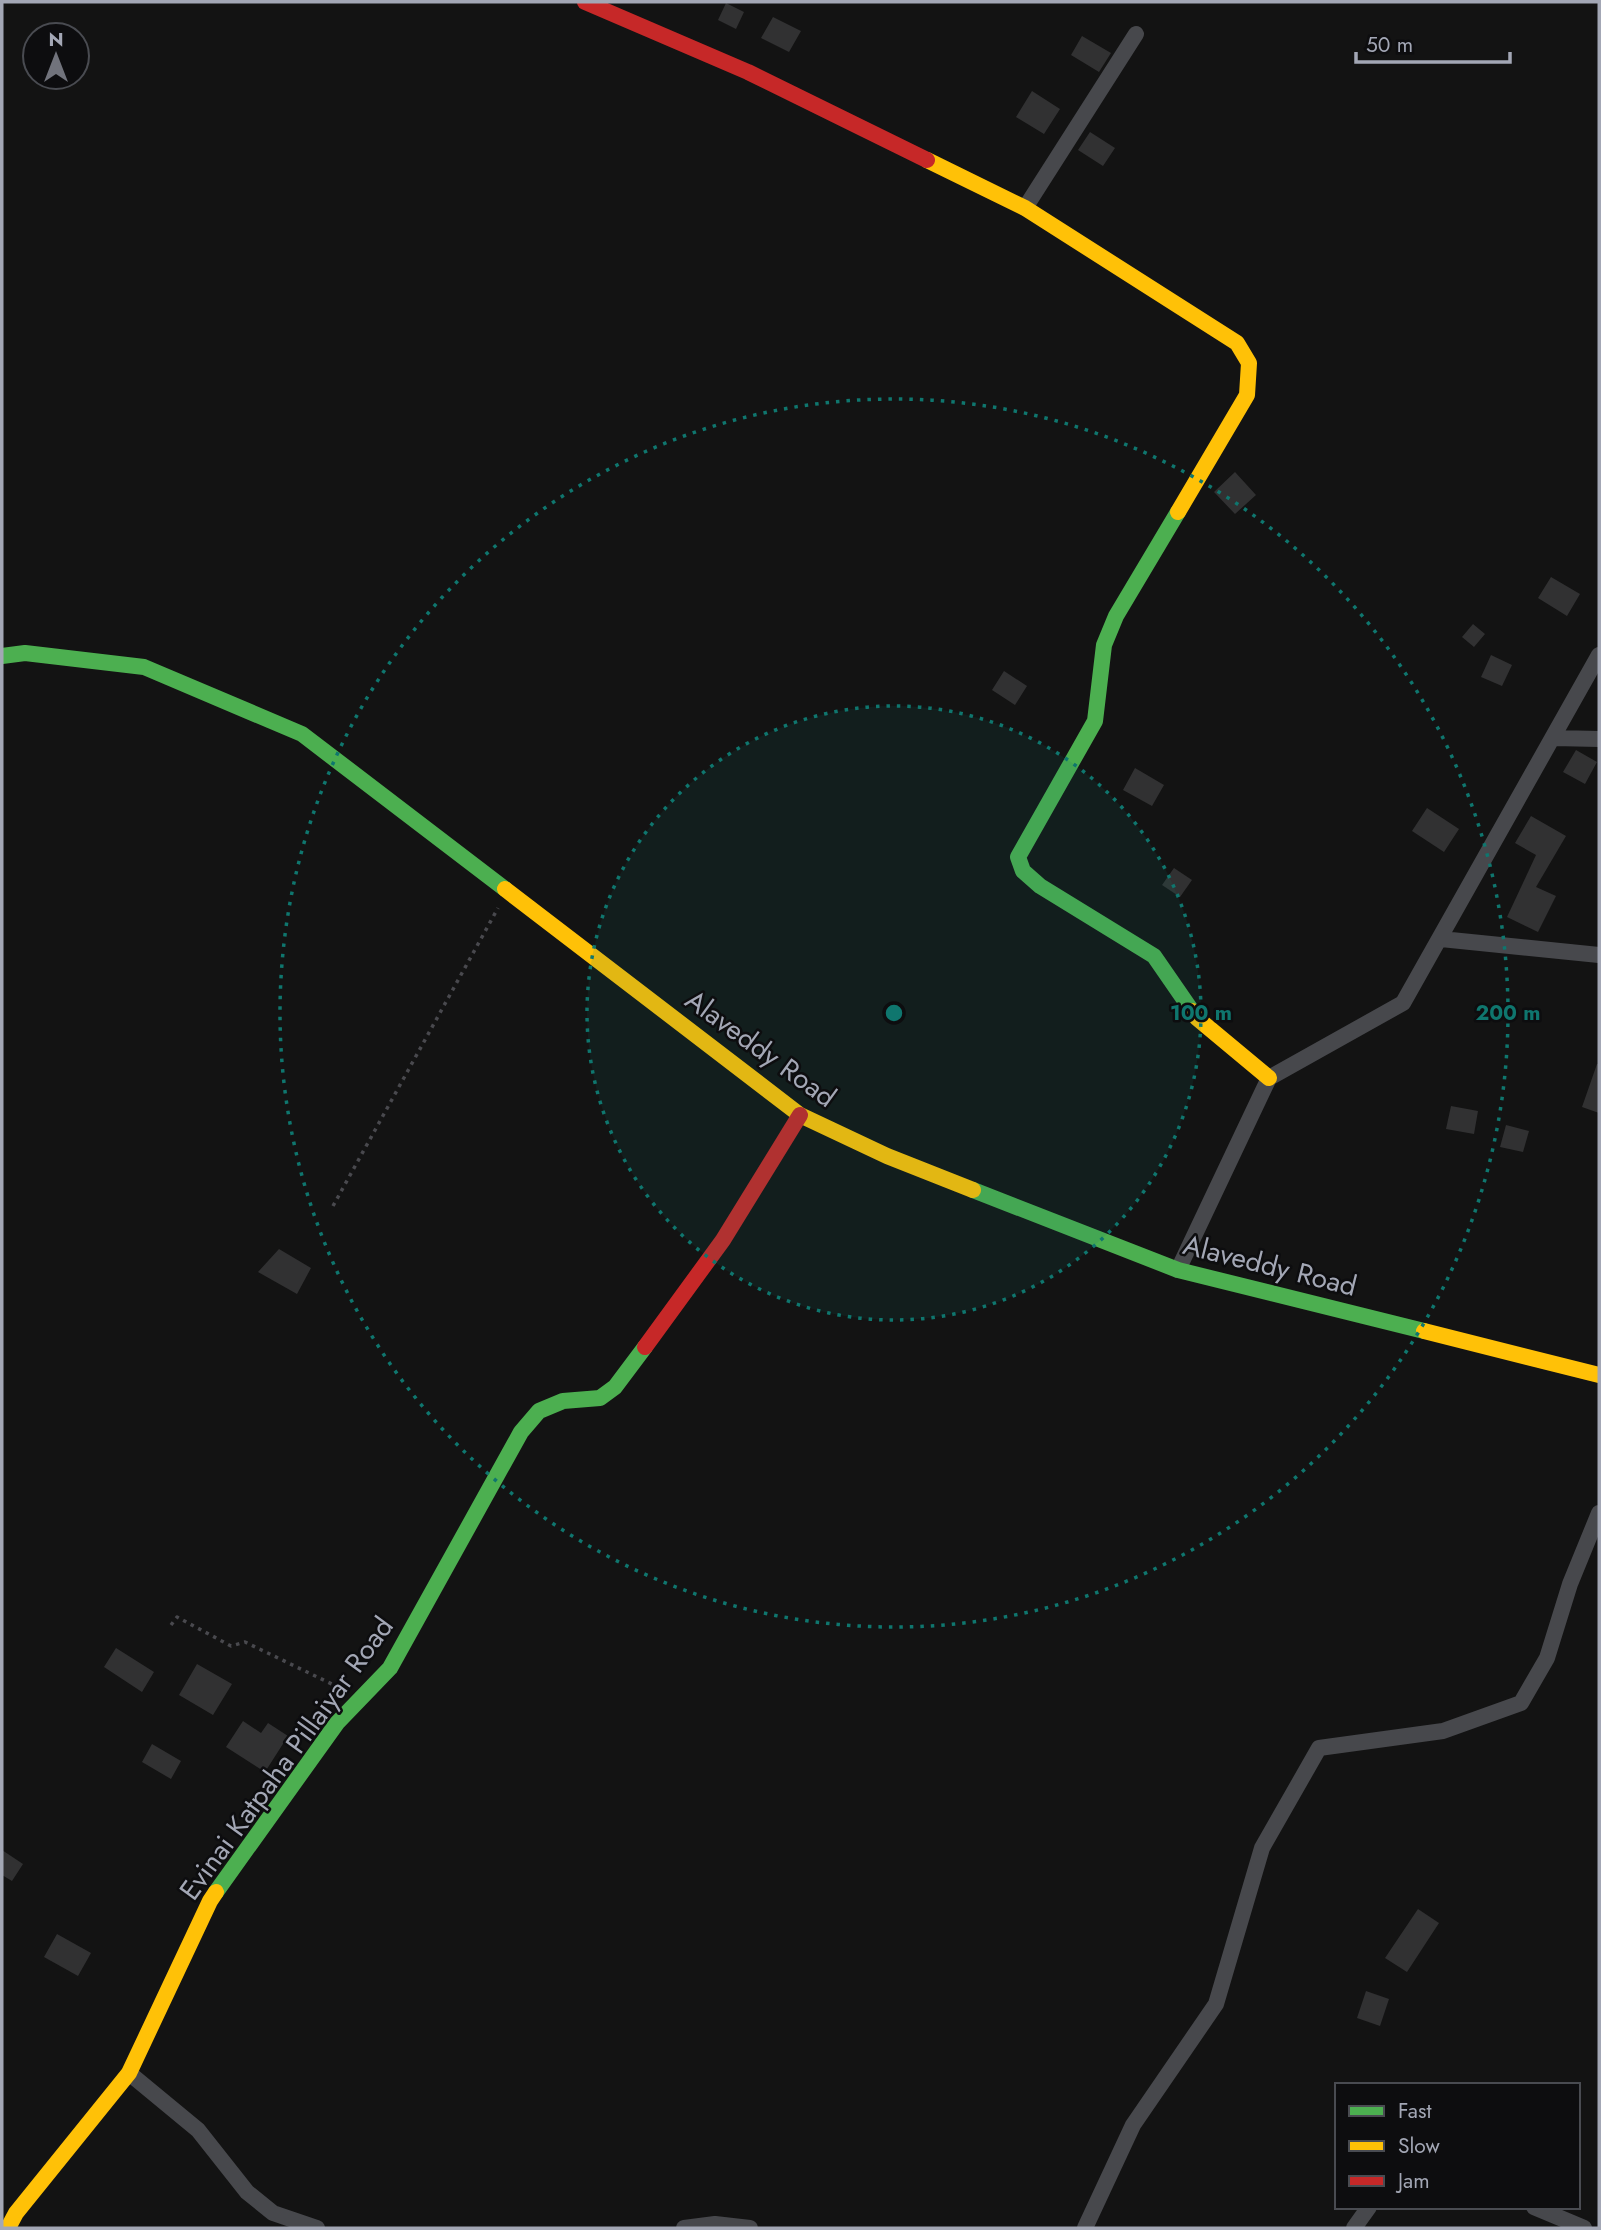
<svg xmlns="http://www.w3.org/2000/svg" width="1601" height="2230" viewBox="0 0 1601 2230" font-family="Jost,sans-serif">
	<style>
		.building { fill: #313132 }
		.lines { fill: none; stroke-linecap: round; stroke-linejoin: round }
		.path { stroke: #49494e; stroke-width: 3.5; stroke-dasharray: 3.5 5; stroke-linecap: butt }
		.street { stroke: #47484c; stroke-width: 16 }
		.fast { stroke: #4caf50; stroke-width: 16 }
		.slow { stroke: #ffc107; stroke-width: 16 }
		.jam { stroke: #c62828; stroke-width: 16 }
		.ring { fill: none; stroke: #0f766e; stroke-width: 3.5; stroke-dasharray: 3.5 7 }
		.labels { text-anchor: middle; stroke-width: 5; stroke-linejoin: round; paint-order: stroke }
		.street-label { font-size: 28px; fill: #a3a7b5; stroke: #0d0d0f }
		.centre { fill: #0f766e; stroke: #0d0d0f; stroke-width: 3.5 }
		.ring-label { font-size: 21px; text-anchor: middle; font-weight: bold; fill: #0f766e; stroke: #0d0d0f; stroke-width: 5; stroke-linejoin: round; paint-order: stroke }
	</style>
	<rect width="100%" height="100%" fill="#131313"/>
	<!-- building -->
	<path class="building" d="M726 3 744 12 736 29 718 20Z
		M773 17 801 31 789 52 761 38Z
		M1082 36 1111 53 1099 72 1071 55Z
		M1032 91 1060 109 1044 134 1016 117Z
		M1090 132 1115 148 1103 166 1078 150Z
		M1235 472 1256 495 1235 514 1214 492Z
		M1551 577 1580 594 1567 616 1538 598Z
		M1473 624 1485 634 1474 647 1462 637Z
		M1491 655 1512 665 1502 686 1481 677Z
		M1004 671 1027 686 1015 705 992 690Z
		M1576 750 1597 762 1585 784 1563 772Z
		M1135 768 1164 785 1152 806 1123 790Z
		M1427 808 1459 829 1444 852 1412 831Z
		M1531 816 1566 836 1536 887 1556 896 1538 932 1507 917 1536 855 1515 843Z
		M1174 868 1192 880 1180 897 1162 885Z
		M1597 1064H1599V1113L1582 1107Z
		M1451 1106 1478 1111 1474 1134 1446 1129Z
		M1506 1125 1529 1131 1523 1152 1500 1147Z
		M279 1249 311 1268 297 1294 258 1272Z
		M116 1648 154 1672 142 1692 104 1667Z
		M197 1664 232 1684 213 1715 179 1695Z
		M243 1721 261 1733 268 1723 288 1736 265 1772 226 1747Z
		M152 1744 181 1761 171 1779 142 1762Z
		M2 1850 23 1864 12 1881 2 1875Z
		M1418 1909 1439 1923 1407 1972 1385 1958Z
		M57 1934 91 1953 78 1976 44 1957Z
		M1366 1991 1389 1999 1380 2026 1357 2018Z"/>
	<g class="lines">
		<!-- path -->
		<path class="path" d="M333 1206 498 908
			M171 1625 177 1617 231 1646 245 1642 340 1688"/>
		<!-- street -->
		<path class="street" d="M1025 208 1136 34
			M1554 738 1599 739
			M1441 939 1599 955
			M1178 1270 1269 1078 1403 1003 1599 655
			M129 2073 198 2130 247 2192 273 2213 317 2228
			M1534 2207 1584 2228
			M684 2228 715 2224 750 2228
			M1085 2228 1133 2125 1216 2004 1262 1848 1319 1748 1443 1731 1521 1703 1547 1658 1570 1584 1599 1513
			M1354 2228 1369 2207"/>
		<!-- fast -->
		<path class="fast" d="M1178 512 1116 616 1104 645 1095 721 1018 857 1023 871 1040 886 1154 956 1192 1011
			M2 656 25 653 144 667 302 734 505 889
			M973 1190 1178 1270 1424 1331
			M216 1892 337 1723 390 1668 521 1432 539 1411 563 1401 600 1398 615 1387 645 1347"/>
		<!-- slow -->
		<path class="slow" d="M927 160 1025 208 1237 343 1249 363 1247 395 1178 512
			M505 889 800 1115 887 1156 973 1190
			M1192 1011 1197 1018 1269 1078
			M1424 1331 1599 1375
			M8 2228 16 2213 129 2073 210 1901 216 1892"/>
		<!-- jam -->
		<path class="jam" d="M585 2 748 72 927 160
			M645 1347 723 1240 800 1115"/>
	</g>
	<!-- distance rings -->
	<circle cx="894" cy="1013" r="307" fill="#0f766e" fill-opacity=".12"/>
	<g class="ring">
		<circle cx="894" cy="1013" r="307"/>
		<circle cx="894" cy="1013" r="614"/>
	</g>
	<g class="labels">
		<!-- street labels -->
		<g class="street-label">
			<text transform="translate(761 1048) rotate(36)" y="10">Alaveddy Road</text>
			<text transform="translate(1270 1265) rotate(14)" y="10">Alaveddy Road</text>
			<text transform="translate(286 1758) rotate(-54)" y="10">Evinai Katpaha Pillaiyar Road</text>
		</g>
	</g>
	<circle cx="894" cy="1013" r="10" class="centre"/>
	<g class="ring-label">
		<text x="1201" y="1020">100 m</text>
		<text x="1508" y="1020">200 m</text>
	</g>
	<!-- border -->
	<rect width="1601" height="2230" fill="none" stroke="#a3a7b5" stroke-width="7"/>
	<!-- legend -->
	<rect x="1335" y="2083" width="245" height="126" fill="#0d0d0f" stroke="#494b51" stroke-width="2"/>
	<rect x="1349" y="2106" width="35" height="10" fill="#4caf50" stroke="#494b51" stroke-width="2"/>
	<text x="1398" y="2118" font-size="21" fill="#a3a7b5">Fast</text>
	<rect x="1349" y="2141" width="35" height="10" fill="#ffc107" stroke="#494b51" stroke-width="2"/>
	<text x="1398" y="2153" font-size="21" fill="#a3a7b5">Slow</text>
	<rect x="1349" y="2176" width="35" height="10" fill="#c62828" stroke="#494b51" stroke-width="2"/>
	<text x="1398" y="2188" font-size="21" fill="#a3a7b5">Jam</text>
	<!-- north arrow -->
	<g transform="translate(56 56)"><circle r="33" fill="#0d0d0f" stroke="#494b51" stroke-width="2"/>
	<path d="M0-5L12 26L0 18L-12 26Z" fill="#71737c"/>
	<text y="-10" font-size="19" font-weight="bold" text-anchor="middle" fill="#a3a7b5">N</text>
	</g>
	<!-- scale -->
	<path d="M1356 52v10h154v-10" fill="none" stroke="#a3a7b5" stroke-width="3.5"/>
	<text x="1366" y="52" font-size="21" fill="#a3a7b5" stroke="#0d0d0f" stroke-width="5" paint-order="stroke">50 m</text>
</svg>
